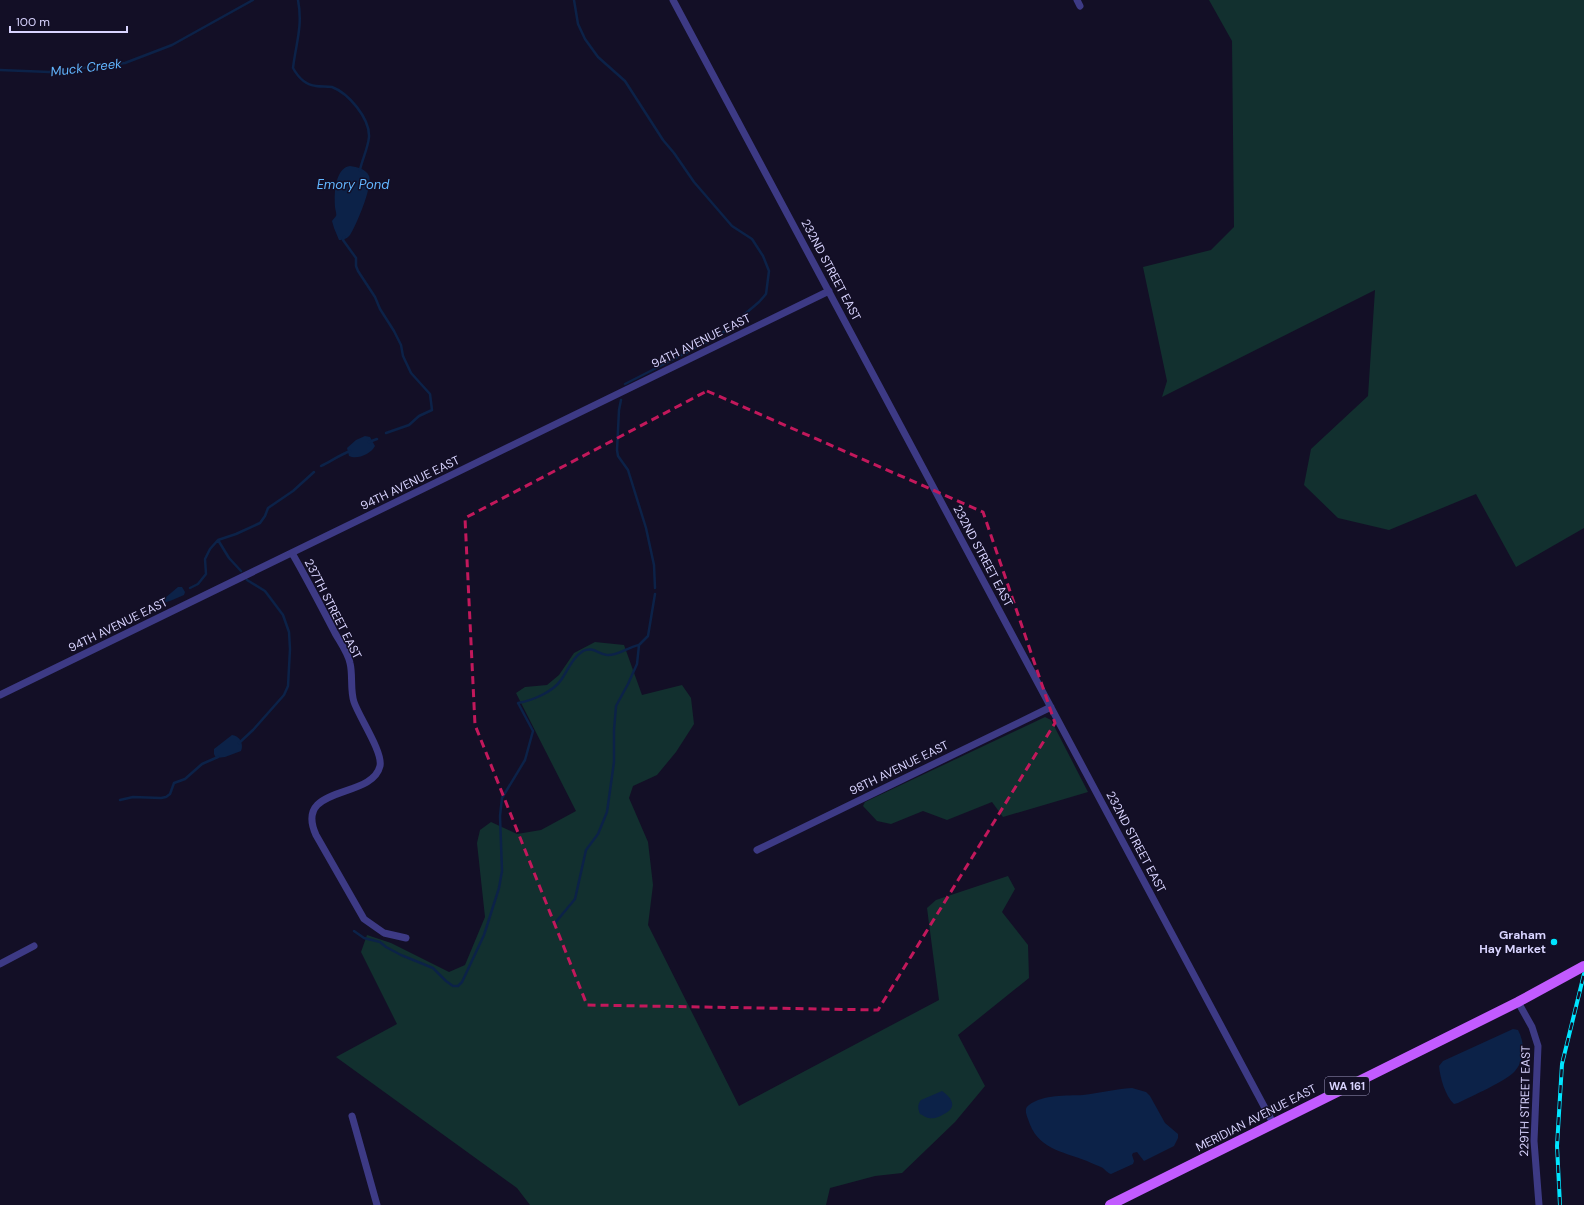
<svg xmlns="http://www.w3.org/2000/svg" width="1584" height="1205" viewBox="0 0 1584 1205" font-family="'DM Sans',sans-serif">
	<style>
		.green { fill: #12302f }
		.water { fill: #0c2248 }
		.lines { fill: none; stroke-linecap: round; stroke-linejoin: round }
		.stream { stroke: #0c2248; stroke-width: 2.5 }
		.street { stroke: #3d3a85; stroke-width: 7 }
		.primary { stroke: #c25bff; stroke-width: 10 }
		.rail-casing { stroke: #00e5ff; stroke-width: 4 }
		.rail { stroke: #130f26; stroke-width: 2.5; stroke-dasharray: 8; stroke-linecap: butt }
		.marked { fill: none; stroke: #c2185b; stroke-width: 3; stroke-dasharray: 8 5; stroke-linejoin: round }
		.poi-dot { fill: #00e5ff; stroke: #130f26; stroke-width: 1.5 }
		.labels { text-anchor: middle; stroke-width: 3; stroke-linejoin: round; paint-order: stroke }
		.shield { fill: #130f26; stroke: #9e99be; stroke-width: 1 }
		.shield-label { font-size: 11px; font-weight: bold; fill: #d9d4ff }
		.street-label { font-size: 12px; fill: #d9d4ff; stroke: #130f26 }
		.poi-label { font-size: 12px; font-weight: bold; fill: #d9d4ff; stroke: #130f26; text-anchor: end }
		.water-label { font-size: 13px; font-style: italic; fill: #62b6ff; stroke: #130f26 }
	</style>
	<rect width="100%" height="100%" fill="#130f26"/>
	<!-- green -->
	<path class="green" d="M1209 0H1584V528L1516 567 1476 494 1389 530 1338 518 1304 485 1311 449 1368 396 1375 290 1162 397 1167 381 1143 267 1211 250 1234 227 1232 41Z
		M595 642 624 645 642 695 682 685 691 698 694 724 676 752 657 775 633 786 629 798 648 842 653 885 648 925 739 1106 939 1000 927 908 936 900 1008 876 1015 889 1002 912 1028 945 1029 978 958 1035 985 1086 955 1122 902 1173 875 1176 830 1188 826 1205H530L517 1188 336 1057 397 1024 361 952 367 935 391 943 449 972 465 965 485 917 477 843 480 830 491 822 517 834 541 830 576 811 516 693 525 687 547 685 559 675 574 653Z
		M1045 717 1051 720 1088 792 1003 817 992 802 947 820 923 811 891 824 877 821 863 806 865 802Z"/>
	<!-- water -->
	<path class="water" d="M350 166C357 167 366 169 369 176 373 186 356 226 350 235 347 239 343 240 339 240L334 228 332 221C333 219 335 218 336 216 337 214 335 209 335 207 334 194 335 168 350 166Z
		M365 436 370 437 375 446C371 454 357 460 349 456L347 448 356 440Z
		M178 587H182L185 592 184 595 170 601 158 604Z
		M232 735C240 736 244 744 241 751L225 757 216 758 214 754V749Z
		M1513 1029 1518 1030C1525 1043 1525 1059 1515 1071 1508 1080 1470 1097 1458 1103L1454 1104C1445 1096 1440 1077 1439 1066L1443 1061Z
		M1132 1088 1146 1092 1150 1096 1165 1123 1178 1134V1138L1174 1146 1144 1161 1137 1152 1133 1153 1132 1155 1134 1161 1133 1164 1111 1174C1107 1173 1105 1169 1101 1167 1096 1165 1091 1163 1087 1161 1061 1151 1037 1149 1028 1119 1026 1114 1024 1108 1029 1105 1044 1094 1066 1096 1083 1095 1099 1093 1115 1089 1132 1088Z
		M942 1091C952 1098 958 1107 944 1114 939 1117 935 1119 929 1118 926 1118 923 1115 920 1114 918 1109 917 1105 921 1100Z"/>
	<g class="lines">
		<!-- stream -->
		<path class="stream" d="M298 0C303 26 296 43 293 68 298 77 305 85 316 86 321 87 327 86 332 87 348 93 370 118 369 137 368 148 362 160 360 170
			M574 0 578 24 585 39 598 57 625 81 663 140 674 153 694 182 732 226 752 239 763 256 769 271 766 294 759 302 719 336 625 384
			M0 70 49 72 125 63 172 45 253 0
			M344 237 343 240 356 258V266L358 271 375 297 380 309 394 331 401 345 403 356 411 373 430 394 432 410 419 416 409 425 386 433
			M621 400 619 410 617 450 618 456 628 470 646 528 654 565 655 588
			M369 442 377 439
			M321 466C331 461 340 455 350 451
			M218 540 229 558 241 571
			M190 588 198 584 206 574 205 559 210 549 218 540 236 534 260 523 265 516 268 508 293 491 314 472
			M155 605 161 602
			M239 743 253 730 284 695 288 686 290 649 289 632 283 615 265 591 247 580
			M120 800 133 797 161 798 166 797 170 794 174 783 185 779 202 764 218 757
			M555 923 575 899 586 850 598 834 607 812 614 762V730L616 706 628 684 637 664 639 645 648 636 655 594
			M354 931 364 938 380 942 386 947 401 955 433 968 446 981 453 986H458L462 982 484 935 499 888 502 871 500 816 502 798 525 760 533 731 518 703C531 701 553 692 561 680 568 670 572 658 583 651 593 646 598 654 607 655 618 656 628 647 639 645"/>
		<!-- street -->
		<path class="street" d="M673 0 1273 1123
			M1077 0 1080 6
			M292 553C307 579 321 606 335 633 340 642 348 653 350 663 353 675 350 690 354 702 359 717 383 752 380 766 372 800 293 784 316 835L364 919 384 933 406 938
			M0 695 829 291
			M757 850 1051 707
			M0 964 34 946
			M1518 1002 1532 1027 1538 1046 1534 1141 1539 1205
			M352 1116 377 1205"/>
		<!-- primary -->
		<path class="primary" d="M1110 1205 1518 1002 1584 966"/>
		<!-- rail casing -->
		<g class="rail-casing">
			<path id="rail" d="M1560 1205 1557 1146 1562 1064 1584 974"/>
		</g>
		<!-- rail -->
		<use href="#rail" class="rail"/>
	</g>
	<!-- marked area -->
	<path class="marked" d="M707 391 983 512 1055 723 878 1010 587 1005 475 725 465 518Z"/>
	<!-- markers -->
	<circle class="poi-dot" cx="1554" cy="942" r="4"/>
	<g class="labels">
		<!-- shield labels -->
		<rect class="shield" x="1325" y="1077" width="44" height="18" rx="3"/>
		<g class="shield-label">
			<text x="1347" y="1090">WA 161</text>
		</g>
		<!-- street labels -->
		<g class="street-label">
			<text transform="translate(831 270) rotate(62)" y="4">232ND STREET EAST</text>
			<text transform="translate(701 341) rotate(-26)" y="4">94TH AVENUE EAST</text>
			<text transform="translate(410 483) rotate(-26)" y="4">94TH AVENUE EAST</text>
			<text transform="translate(983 556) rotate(62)" y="4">232ND STREET EAST</text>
			<text transform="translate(333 609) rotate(63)" y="4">237TH STREET EAST</text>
			<text transform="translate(118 625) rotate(-26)" y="4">94TH AVENUE EAST</text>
			<text transform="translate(899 768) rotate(-26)" y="4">98TH AVENUE EAST</text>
			<text transform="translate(1136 842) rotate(62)" y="4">232ND STREET EAST</text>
			<text transform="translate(1525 1101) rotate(-89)" y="4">229TH STREET EAST</text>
			<text transform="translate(1256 1118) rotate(-27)" y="4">MERIDIAN AVENUE EAST</text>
		</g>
		<!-- poi labels -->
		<g class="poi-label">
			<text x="1546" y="939">Graham<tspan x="1546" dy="14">Hay Market</tspan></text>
		</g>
		<!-- water labels -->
		<g class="water-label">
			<text transform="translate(86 67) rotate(-7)" y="5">Muck Creek</text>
			<text x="353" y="189">Emory Pond</text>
		</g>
	</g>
	<!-- scale -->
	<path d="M10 26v6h117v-6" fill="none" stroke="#d9d4ff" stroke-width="2"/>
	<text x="16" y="26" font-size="12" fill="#d9d4ff" stroke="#130f26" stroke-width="3" paint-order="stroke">100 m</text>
</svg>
